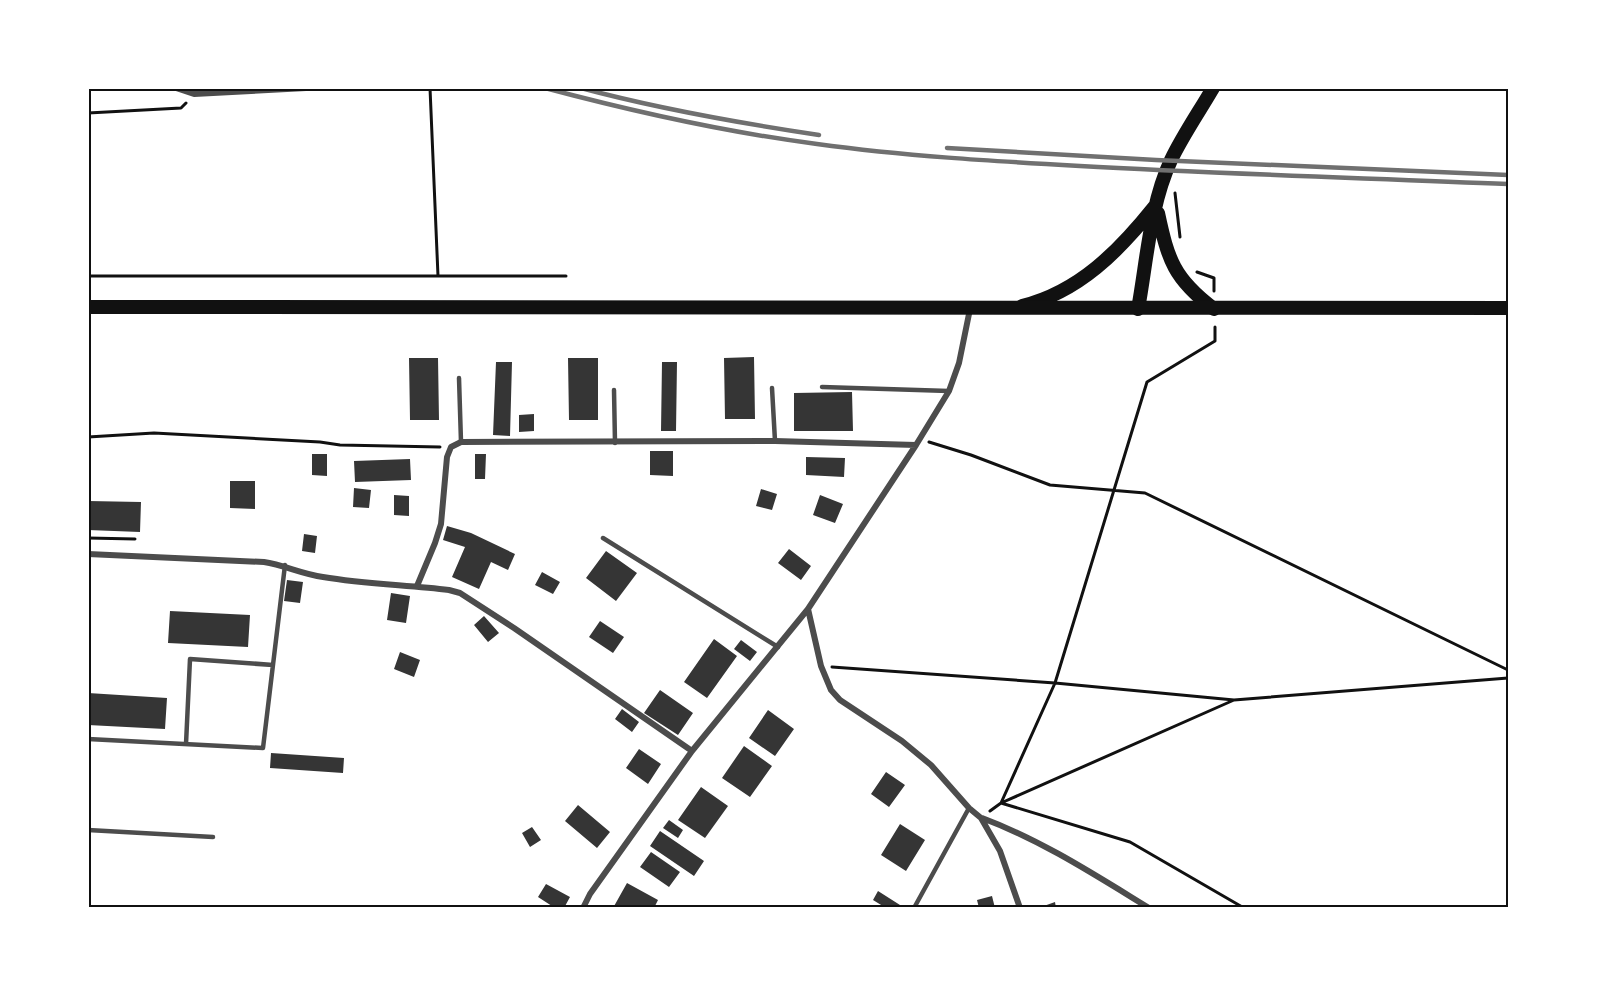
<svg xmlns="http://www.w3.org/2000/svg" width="1597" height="996" viewBox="0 0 1597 996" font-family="'Libre Baskerville',serif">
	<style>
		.building { fill: #353535 }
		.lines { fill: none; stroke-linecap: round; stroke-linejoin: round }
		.path { stroke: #111; stroke-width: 3 }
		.service { stroke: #4c4c4c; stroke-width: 4.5 }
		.minor { stroke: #4c4c4c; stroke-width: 6 }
		.primary { stroke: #111; stroke-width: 14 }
		.trunk { stroke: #111; stroke-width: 14 }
		.rail { stroke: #707070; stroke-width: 4.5 }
		.neatline { fill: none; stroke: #111; stroke-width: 2 }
	</style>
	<rect width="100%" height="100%" fill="#fff"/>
	<!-- building -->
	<path class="building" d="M754 357 755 419H725L724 358Z
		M409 358H438L439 420H410Z
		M568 358H598V420H569Z
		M496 362H512L510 436 493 435Z
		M662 362H677L676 431H661Z
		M852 392 853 431H794V393Z
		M534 414V431L519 432V415Z
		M650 451H673V476L650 475Z
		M312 454H327V476L312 475Z
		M475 454H486L485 479H475Z
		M806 457 845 458 844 477 806 475Z
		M410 459 411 480 355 482 354 461Z
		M230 481H255V509L230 508Z
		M354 488 371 490 369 508 353 507Z
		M761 489 777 494 772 510 756 506Z
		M394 495 409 496V516L394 515Z
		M820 495 843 504 835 523 813 515Z
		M88 501 141 502 140 532 88 530Z
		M447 526 471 533 515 554 508 570 491 562 479 589 452 577 465 547 443 540Z
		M304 534 317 536 315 553 302 551Z
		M789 549 811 566 801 580 778 563Z
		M606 551 637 573 616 601 586 578Z
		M542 572 560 582 553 594 535 585Z
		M287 580 303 582 300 603 284 601Z
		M391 593 410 596 406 623 387 620Z
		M170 611 250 615 248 647 168 643Z
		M484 616 499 633 488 642 474 625Z
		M600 621 624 637 613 653 589 637Z
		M714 639 737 656 707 698 684 682Z
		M741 640 757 652 750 661 734 649Z
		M400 652 420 660 414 677 394 669Z
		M660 690 693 713 678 735 644 713Z
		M88 693 167 698 165 729 88 725Z
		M622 709 639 722 632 732 615 719Z
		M768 710 794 729 775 756 749 738Z
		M744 746 772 766 750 797 722 778Z
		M639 749 661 764 648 784 626 768Z
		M271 753 344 758 343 773 270 768Z
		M886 772 905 785 889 807 871 794Z
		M701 787 728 806 705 838 678 820Z
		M578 805 610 832 597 848 565 821Z
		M669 820 683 830 678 838 663 828Z
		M900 824 925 840 906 871 881 855Z
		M532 827 541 840 530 847 522 833Z
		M660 831 704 861 694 876 650 846Z
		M651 852 680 872 669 887 640 867Z
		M627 883 658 900 654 908H613Z
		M546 884 570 897 564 908H555L538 897Z
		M878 891 900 905 898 908H886L873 900Z
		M992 896 995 908H979L977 900Z
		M1055 902 1056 908H1041V907Z"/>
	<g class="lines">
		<!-- path -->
		<path class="path" d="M430 88 438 276
			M88 113 181 108 186 103
			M1175 193 1180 237
			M1197 272 1214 278V291
			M88 276H566
			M1215 327V341L1147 382 1055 683 1001 803 1234 700
			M88 437 154 433 320 442 340 445 440 447
			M929 442 971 455 1050 485 1145 493 1508 670
			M88 538 135 539
			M832 667 1055 683 1234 700 1508 678
			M990 811 1001 803 1130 842 1244 908"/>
		<!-- service -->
		<path class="service" d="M459 378 461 442
			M822 387 949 391
			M772 388 775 441
			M614 390 615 443
			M603 538 778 647
			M88 739 263 748 285 565
			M186 744 190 659 273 665
			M88 830 213 837
			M914 908 969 808"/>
		<!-- minor -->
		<path class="minor" d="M176 88 194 94 306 88
			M88 554 264 562C284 565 302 574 323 577 364 584 407 585 449 590L460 593 514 628 692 751
			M417 586 435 543 441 524 447 457 451 447 461 442 775 441 916 445
			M808 609 821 666 831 690 840 700 902 741 931 765 969 808 981 818 1000 851 1020 908
			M982 818C1041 840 1095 875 1149 908
			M583 908 590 894 692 751 808 609 916 445 949 391 959 363 970 309"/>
		<!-- primary -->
		<path class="primary" d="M1158 213C1168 260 1174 279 1214 309
			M1022 306C1079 292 1119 251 1155 206
			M1138 309C1147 260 1150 205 1171 160 1183 135 1199 112 1213 88"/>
		<!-- trunk -->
		<path class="trunk" d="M88 307 1508 308"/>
		<!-- rail -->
		<path class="rail" d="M545 88C635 112 725 132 817 144 904 156 992 161 1080 166 1222 174 1366 178 1508 184
			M581 88C659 109 739 123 819 135
			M947 148 1156 160 1508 175"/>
	</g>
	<!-- border -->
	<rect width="1597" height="996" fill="none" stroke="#ffffff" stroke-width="180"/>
	<rect x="90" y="90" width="1417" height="816" class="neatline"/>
</svg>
